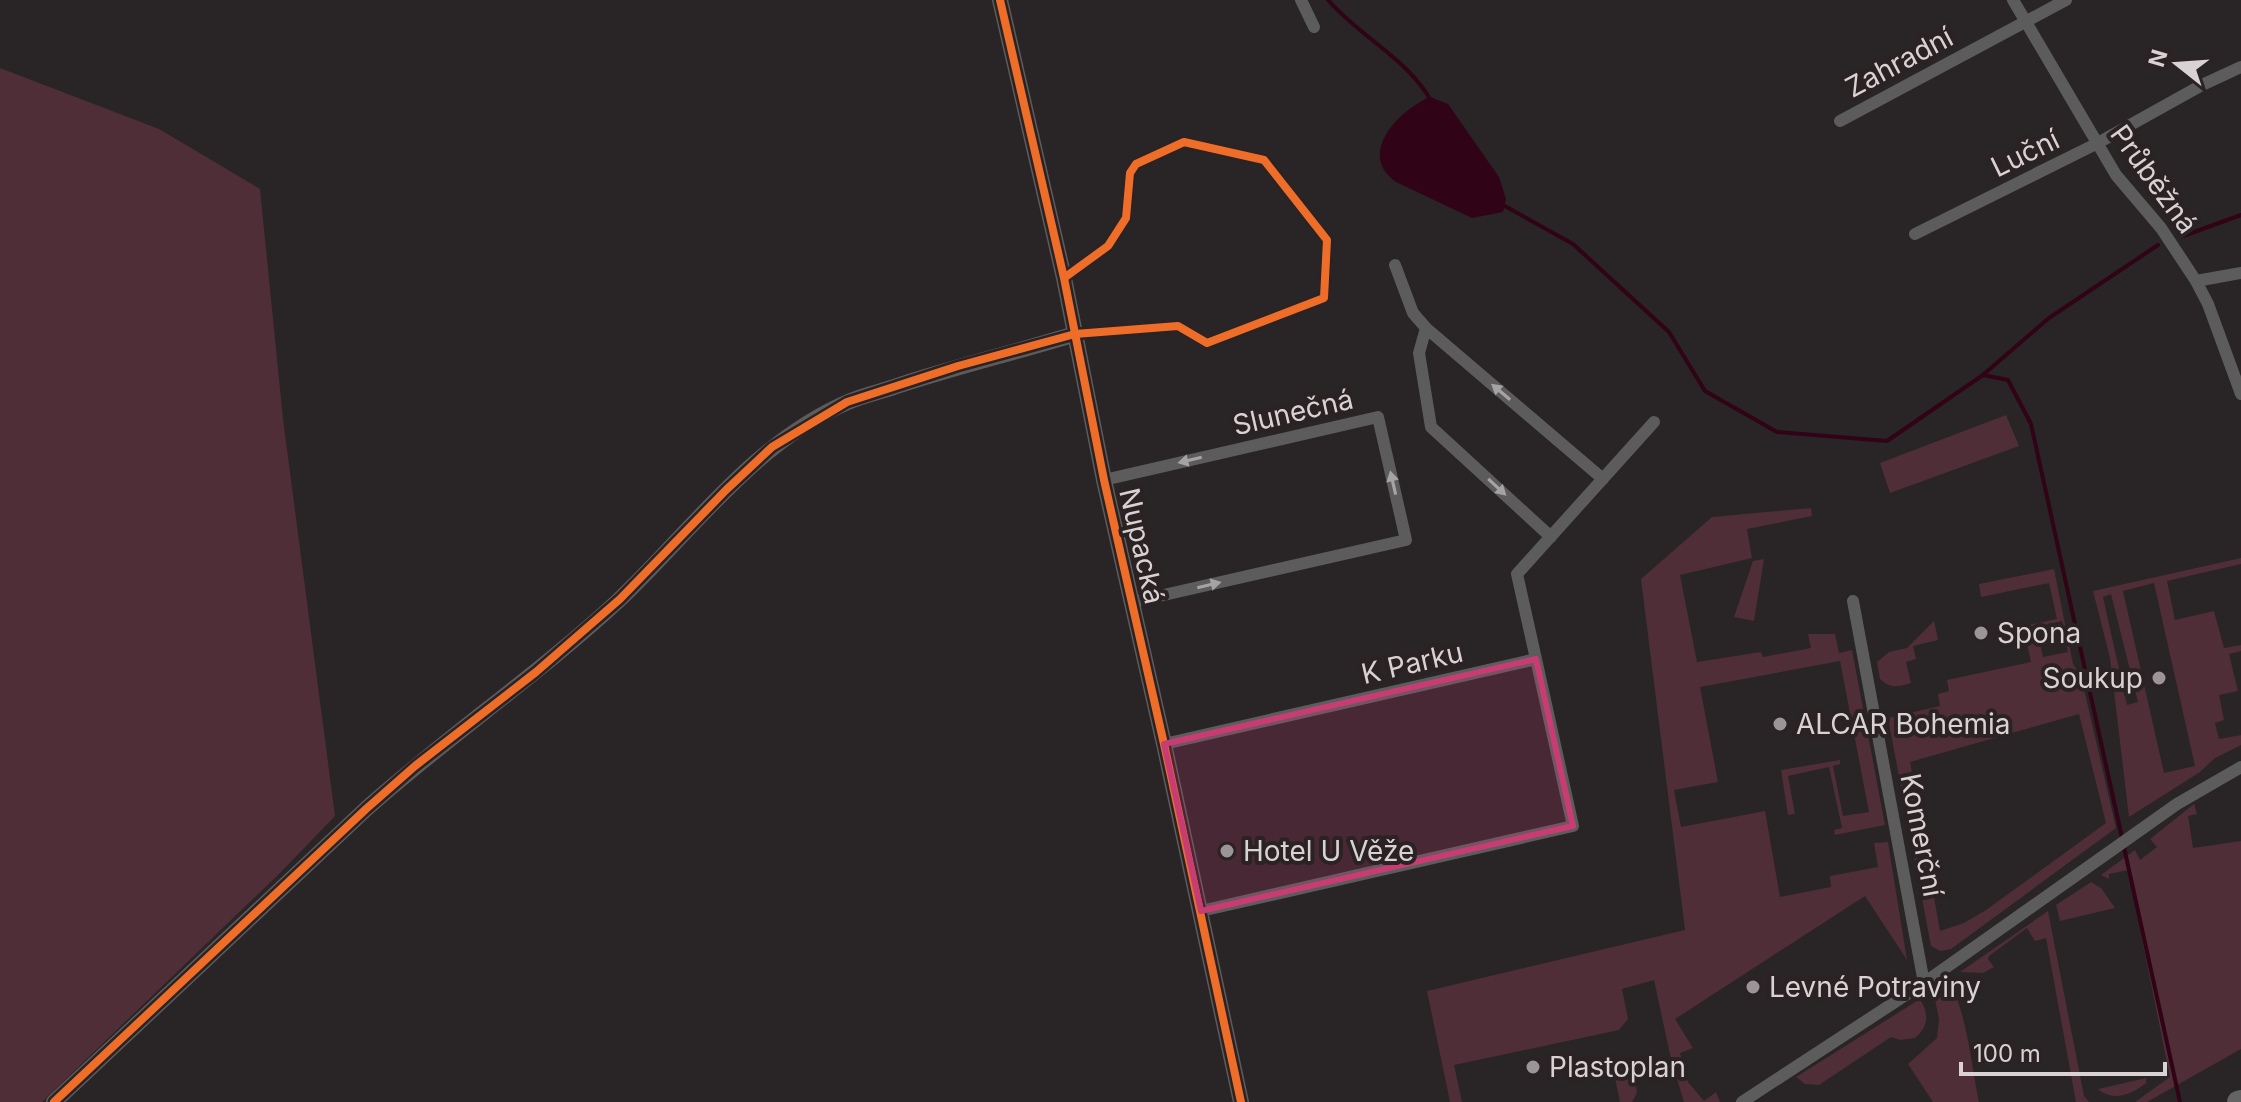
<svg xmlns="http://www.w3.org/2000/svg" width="2241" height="1102" viewBox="0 0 2241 1102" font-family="Inter,sans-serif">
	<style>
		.green { fill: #4f2e38; fill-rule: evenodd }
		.water { fill: #310316 }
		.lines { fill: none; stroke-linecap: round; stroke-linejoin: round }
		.stream { stroke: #310316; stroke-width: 4 }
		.minor { stroke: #5c5c5d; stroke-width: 12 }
		.tertiary { stroke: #5c5c5d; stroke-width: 16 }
		.motorway { stroke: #646465; stroke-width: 22 }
		.cycleway-casing { stroke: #2b2224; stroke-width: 13 }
		.cycleway { stroke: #ee6e29; stroke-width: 8 }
		.oneway { fill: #a7a3a4 }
		.marked { fill: #c73d73; fill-opacity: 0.2; stroke: #c73d73; stroke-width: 6; stroke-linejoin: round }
		.poi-dot { fill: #9b9597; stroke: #2b2224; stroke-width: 3 }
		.labels { text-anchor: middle; stroke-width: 8; stroke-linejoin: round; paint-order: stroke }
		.street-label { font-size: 28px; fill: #d9d2d4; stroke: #2b2224 }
		.poi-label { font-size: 28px; fill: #d9d2d4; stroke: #2b2224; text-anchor: start }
	</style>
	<rect width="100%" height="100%" fill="#292425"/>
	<!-- green -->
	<path class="green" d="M0 68 159 129 260 189 283 419 335 816 280 873 42 1102H0Z
		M2006 415 2019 446 1890 493 1880 463Z
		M1811 508 1812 516 1747 529 1752 558 1680 575 1697 662 1761 652 1763 657 1811 648 1808 634H1835L1839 653 1852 650 1885 825 1835 835 1834 830 1842 828 1829 767 1788 776 1795 814 1788 815 1781 770 1840 760V764L1833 766 1843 816 1869 812 1840 661 1700 687 1718 782 1674 790 1681 827 1765 811 1780 897 1831 887 1830 876 1878 867 1874 843 1888 842 1907 960 1865 896 1675 1019 1693 1048 1680 1053 1688 1082 1704 1101 1716 1092 1720 1102H1684L1671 1059 1654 980 1622 989 1628 1019 1619 1030 1454 1065 1462 1102H1450L1427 991 1685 930 1641 579 1712 517Z
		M2241 558V564L2167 581 2175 620 2214 611 2224 648 2241 645V651L2229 654 2238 691 2219 695 2224 720 2215 723 2219 739 2241 735V745L2215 758 2200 772 2129 817 2110 658 2093 591ZM2154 583 2195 766 2164 773 2123 591ZM2111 594 2138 702 2127 705 2103 597Z
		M1764 559 1754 621 1734 617 1753 561Z
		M2054 569 2073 664 2081 676 2116 828 1951 949 1940 951 1931 946 1888 718 1940 706 1938 694 1949 691 1947 680 2031 662 2023 626 2057 619 2049 583 1981 597 1979 584ZM2062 621 2068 652 2043 657 2037 627ZM2079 714 2106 823 1986 910 1964 923 1940 931 1910 762Z
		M1934 621 1938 640 1913 646 1916 659 1906 662 1911 683C1898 687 1891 689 1880 679L1877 662 1889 652 1907 648Z
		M2194 804 2197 814 2188 816 2193 848 2241 841V1049L2147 1102H2135L2170 1077 2128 870 2109 874V879L2101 875 2135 850 2140 860 2157 847 2150 839Z
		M2091 882 2101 888 2115 908 2060 921 2056 905Z
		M2048 911 2084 1096 2089 1102H2076L2046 938 2035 941 2027 928 1989 956 1988 959 1994 967 1983 973 1960 972Z
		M1948 980C1966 1007 1972 1069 1979 1102H1933L1908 1064 1937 1038 1939 1019 1933 990Z
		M1920 999C1929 1014 1929 1026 1915 1038L1900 1040 1891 1037 1819 1085 1805 1084 1796 1077Z
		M1613 1068H1627L1634 1072 1637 1093 1632 1102H1620Z
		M2146 1078V1083C2131 1095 2113 1102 2098 1089Z"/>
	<!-- water -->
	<path class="water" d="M1430 97 1448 104 1499 177 1506 199 1503 212 1472 218 1396 182C1356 154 1399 110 1430 97Z"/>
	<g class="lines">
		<!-- stream -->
		<path class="stream" d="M1328 0C1358 35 1410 61 1431 101
			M1503 205 1573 244 1669 332 1705 391 1777 432 1887 441 1983 375 2008 380 2031 424 2180 1102
			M2183 236 2241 215
			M1984 374 2049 318 2158 245"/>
		<!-- minor -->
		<path class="minor" d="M1301 0 1314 27
			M2013 0 2116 175 2161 228 2196 281 2208 304 2241 394
			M1840 121 2066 0
			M1915 234 2096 144 2202 85 2241 67
			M1395 265 1413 313 1426 328 1603 479
			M1064 278 1108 246 1126 218 1130 173 1136 164 1184 142 1264 160 1327 240 1324 298 1207 343 1178 326 1075 334
			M2196 281 2241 273
			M1426 328 1419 353 1431 427 1551 537
			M1104 480 1378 417 1406 540 1133 602
			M1853 601 1924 983
			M1164 744 1536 659 1517 574 1654 422
			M1201 911 1573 826 1536 659
			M1742 1102 1924 983 2177 804 2241 767"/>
		<!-- tertiary -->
		<path class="tertiary" d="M1000 0 1064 278 1104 480 1164 744 1241 1102
			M54 1102 366 809C448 736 539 674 619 600 692 531 753 443 848 402 864 395 883 391 900 385 958 366 1017 352 1075 334"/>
		<!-- motorway -->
		<path class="motorway" d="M2238 1102 2241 1101"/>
		<!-- cycleway casing -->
		<g class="cycleway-casing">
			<path id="cycleway" d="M1000 0 1064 278 1104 480 1164 744 1241 1102
				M54 1102 366 809 415 766 536 672 620 599 726 490 772 447 847 402 958 366 1075 334 1178 326 1207 343 1324 298 1327 240 1264 160 1184 142 1136 164 1130 173 1126 218 1108 246 1064 278"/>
		</g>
		<!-- cycleway -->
		<use href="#cycleway" class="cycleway"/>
	</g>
	<!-- one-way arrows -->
	<defs><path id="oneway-solid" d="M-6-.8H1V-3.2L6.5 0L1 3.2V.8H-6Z" transform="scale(2)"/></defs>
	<g class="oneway">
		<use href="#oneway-solid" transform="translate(1501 392) rotate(-140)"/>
		<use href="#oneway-solid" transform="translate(1190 460) rotate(167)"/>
		<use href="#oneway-solid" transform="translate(1393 483) rotate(-103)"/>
		<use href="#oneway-solid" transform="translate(1497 487) rotate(43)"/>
		<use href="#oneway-solid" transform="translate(1209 585) rotate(-13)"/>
	</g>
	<!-- marked area -->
	<path class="marked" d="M1536 659 1573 826 1201 911 1164 744Z"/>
	<!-- markers -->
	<g class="poi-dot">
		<circle cx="1981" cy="633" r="8"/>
		<circle cx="2159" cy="678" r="8"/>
		<circle cx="1780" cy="724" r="8"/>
		<circle cx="1227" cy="851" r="8"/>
		<circle cx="1753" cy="987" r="8"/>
		<circle cx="1533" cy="1067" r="8"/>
	</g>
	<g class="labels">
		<!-- street labels -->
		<g class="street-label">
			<text transform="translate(1899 62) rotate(-28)" y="10">Zahradní</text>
			<text transform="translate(2025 153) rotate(-26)" y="10">Luční</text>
			<text transform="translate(2154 179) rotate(54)" y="10">Průběžná</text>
			<text transform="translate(1293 412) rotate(-13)" y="10">Slunečná</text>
			<text transform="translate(1142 546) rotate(77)" y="10">Nupacká</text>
			<text transform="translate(1412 663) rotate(-13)" y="10">K Parku</text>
			<text transform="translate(1922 835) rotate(79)" y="10">Komerční</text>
		</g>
		<!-- poi labels -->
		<g class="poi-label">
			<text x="1997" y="643">Spona</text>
			<text x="2143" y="688" text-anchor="end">Soukup</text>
			<text x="1796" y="734">ALCAR Bohemia</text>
			<text x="1243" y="861">Hotel U Věže</text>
			<text x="1769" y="997">Levné Potraviny</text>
			<text x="1549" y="1077">Plastoplan</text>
		</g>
	</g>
	<!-- north arrow -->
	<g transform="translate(2177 64) rotate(287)" stroke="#2b2224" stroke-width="6" paint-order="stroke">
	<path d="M0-6L14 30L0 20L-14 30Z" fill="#d9d2d4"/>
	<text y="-12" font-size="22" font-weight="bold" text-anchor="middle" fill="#d9d2d4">N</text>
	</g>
	<!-- scale -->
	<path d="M1961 1062v12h204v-12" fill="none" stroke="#d9d2d4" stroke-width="4"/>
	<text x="1973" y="1062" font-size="24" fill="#d9d2d4" stroke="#2b2224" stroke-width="6" paint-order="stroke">100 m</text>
</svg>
